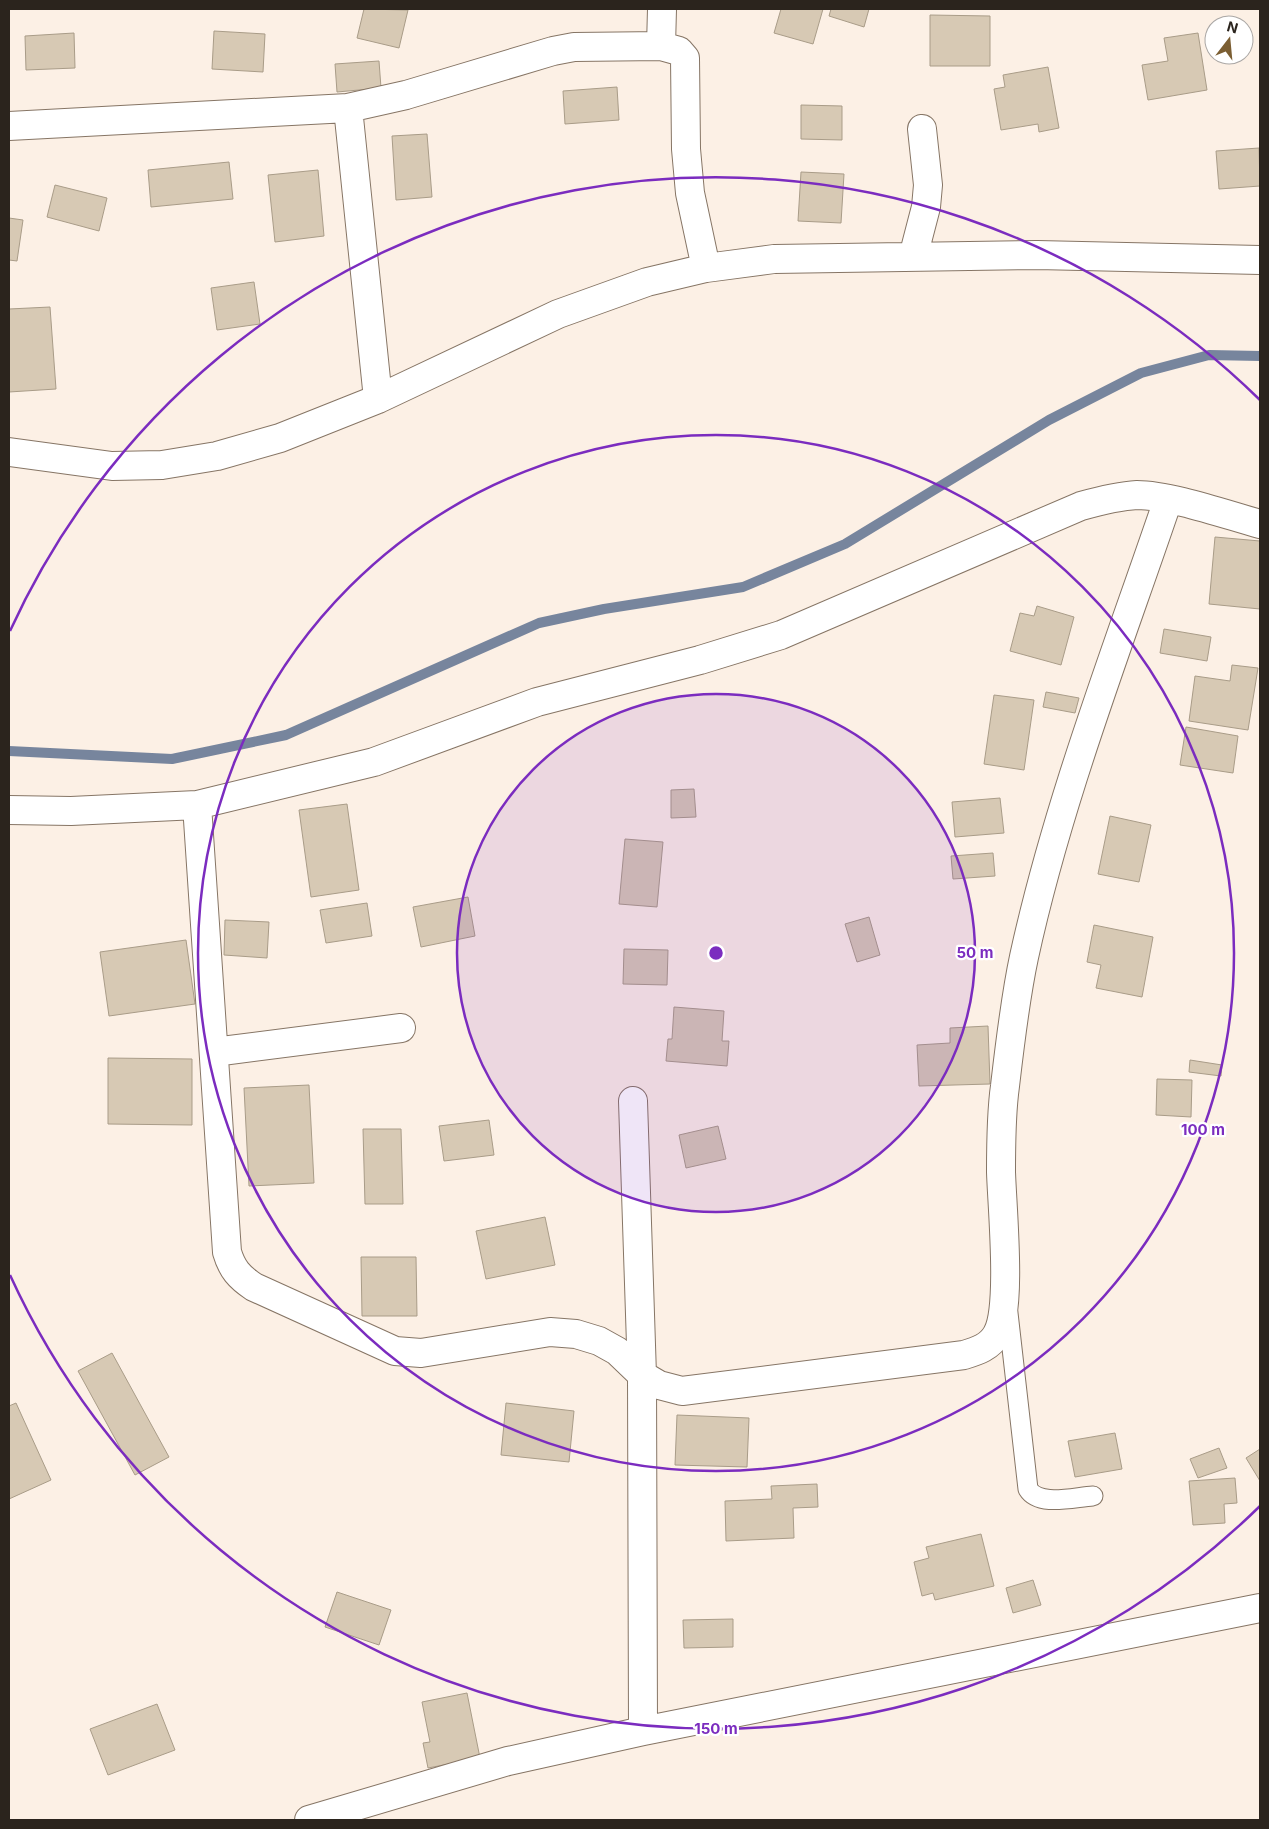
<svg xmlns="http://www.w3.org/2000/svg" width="1269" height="1829" viewBox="0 0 1269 1829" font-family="Inter,sans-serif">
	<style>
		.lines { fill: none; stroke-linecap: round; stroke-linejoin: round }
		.stream { stroke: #77859d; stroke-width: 10 }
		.building { fill: #d7c9b4; stroke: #a99c88 }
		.lane-casing { stroke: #867565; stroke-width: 21 }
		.street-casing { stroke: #867565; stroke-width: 30 }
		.lane { stroke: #fff; stroke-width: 19 }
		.street { stroke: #fff; stroke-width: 28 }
		.ring { fill: none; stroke: #7b2cbf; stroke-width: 2.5 }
		.centre { fill: #7b2cbf; stroke: #fff; stroke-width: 2.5 }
		.ring-label { font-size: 15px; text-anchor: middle; font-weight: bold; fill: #7b2cbf; stroke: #fff; stroke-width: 4.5; stroke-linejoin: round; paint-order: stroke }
	</style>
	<rect width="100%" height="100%" fill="#fcf0e5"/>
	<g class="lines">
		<!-- stream -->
		<path class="stream" d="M9 751 172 759 286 735 539 623 604 609 743 587 845 544 1049 420 1141 373 1209 355 1260 356"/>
	</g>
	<!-- building -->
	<path class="building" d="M364 9 408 10 399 48 357 38Z
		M781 9H823L813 44 774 33Z
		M831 9H869L864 27 829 16Z
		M930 15 990 16V66H930Z
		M214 31 265 34 263 72 212 69Z
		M74 33 75 68 26 70 25 36Z
		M1198 33 1207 90 1148 100 1142 65 1168 61 1164 38Z
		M379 61 381 88 337 92 335 64Z
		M1048 67 1059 128 1039 132 1038 124 1001 130 994 89 1005 87 1003 75Z
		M617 87 619 120 565 124 563 91Z
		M801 105 842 106V140L801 139Z
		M427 134 432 197 396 200 392 136Z
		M1259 148 1260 186 1219 189 1216 151Z
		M229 162 233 199 151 207 148 170Z
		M318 170 324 236 275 242 268 175Z
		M801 172 844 174 841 223 798 221Z
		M55 185 107 198 99 231 47 217Z
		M9 218 23 220 17 261 9 260Z
		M254 282 260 324 217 330 211 288Z
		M50 307 56 389 9 392V309Z
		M1215 537 1260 541V609L1209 604Z
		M1037 606 1074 617 1061 665 1010 651 1020 613 1034 616Z
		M1164 629 1211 637 1207 661 1160 653Z
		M1232 665 1258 668 1248 730 1189 721 1195 676 1230 681Z
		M1046 692 1079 698 1075 713 1043 707Z
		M994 695 1034 700 1024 770 984 764Z
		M1186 727 1238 736 1233 773 1180 765Z
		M694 789 696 817 671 818V790Z
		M1000 798 1004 833 955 837 952 802Z
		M347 804 359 890 311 897 299 810Z
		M1110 816 1151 825 1139 882 1098 874Z
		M625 839 663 842 657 907 619 904Z
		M993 853 995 876 953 879 951 856Z
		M468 897 475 936 421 947 413 907Z
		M367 903 372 936 326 943 320 910Z
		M869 917 880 955 857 962 845 924Z
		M225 920 269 922 267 958 224 955Z
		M1094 925 1153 937 1142 997 1096 988 1101 965 1087 962Z
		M186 940 195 1004 109 1016 100 952Z
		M624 949 668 950 667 985 623 984Z
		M674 1007 724 1011 722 1041H729L727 1066 666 1061 668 1039H672Z
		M988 1026 990 1084 919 1086 917 1045 950 1043V1028Z
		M108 1058 192 1059V1125L108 1124Z
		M1190 1060 1222 1065 1221 1076 1189 1072Z
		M1157 1079 1192 1080 1191 1117 1156 1115Z
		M309 1085 314 1183 249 1186 244 1088Z
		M489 1120 494 1155 444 1161 439 1126Z
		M718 1126 726 1159 686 1168 679 1135Z
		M363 1129H401L403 1204H365Z
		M545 1217 555 1265 486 1279 476 1231Z
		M361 1257H416L417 1316H362Z
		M112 1353 169 1457 135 1475 78 1371Z
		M16 1403 51 1480 9 1499V1406Z
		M506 1403 574 1411 569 1462 501 1455Z
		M677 1415 749 1418 747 1467 675 1465Z
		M1115 1433 1122 1469 1075 1477 1068 1441Z
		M1219 1448 1227 1468 1198 1478 1190 1459Z
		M1260 1449V1481L1246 1458Z
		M1235 1478 1237 1503 1224 1504 1225 1523 1193 1525 1189 1481Z
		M817 1484 818 1507 793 1508 794 1538 726 1541 725 1501 772 1499 771 1486Z
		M981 1534 994 1586 935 1600 933 1593 922 1596 914 1562 929 1558 926 1547Z
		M1033 1580 1041 1605 1013 1613 1006 1588Z
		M337 1592 391 1610 379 1645 325 1627Z
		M733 1619V1647L684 1648 683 1620Z
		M467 1693 480 1758 428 1768 423 1743 430 1742 422 1702Z
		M157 1704 175 1750 108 1775 90 1729Z"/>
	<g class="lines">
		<!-- lane casing -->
		<g class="lane-casing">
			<path id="lane" d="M1008 1313 1028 1489C1039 1507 1074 1497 1093 1496"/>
		</g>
		<!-- street casing -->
		<g class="street-casing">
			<path id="street" d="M661 46 662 9
				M348 108 378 399
				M9 126 348 108 406 95 553 51 574 47 661 46 679 51 685 58 686 149 690 193 706 268
				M913 257 926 207 928 185 922 129
				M9 452 112 466 162 465 217 456 280 438 378 399 558 314 647 282 706 268 774 259 1037 255 1260 260
				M197 805 227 1252C232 1269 239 1277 254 1287L395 1351 421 1353 550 1332 576 1334 599 1341 617 1351 642 1375 659 1385 682 1391 964 1355C977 1351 990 1347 997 1334 1012 1308 1002 1206 1001 1172 1001 1144 1001 1114 1005 1086 1010 1043 1015 999 1024 957 1058 801 1117 650 1168 500
				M9 810 71 811 197 805 374 762 537 702 700 660 781 635 1081 506C1099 501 1118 496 1137 495 1170 495 1227 515 1260 524
				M214 1052 401 1028
				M633 1101 642 1375 643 1731
				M309 1820 508 1761 643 1731 1260 1608"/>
		</g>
		<!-- lane -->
		<use href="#lane" class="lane"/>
		<!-- street -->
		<use href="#street" class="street"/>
	</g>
	<!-- distance rings -->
	<circle cx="716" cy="953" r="259" fill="#7b2cbf" fill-opacity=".12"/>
	<g class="ring">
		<circle cx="716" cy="953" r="259"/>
		<circle cx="716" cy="953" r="518"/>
		<path d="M1260 1506A776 776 0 0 1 10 1275M10 631A776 776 0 0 1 1260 400"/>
	</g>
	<circle cx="716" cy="953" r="8" class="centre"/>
	<g class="ring-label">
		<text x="975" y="958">50 m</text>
		<text x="1203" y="1135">100 m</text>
		<text x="716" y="1734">150 m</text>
	</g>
	<!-- border -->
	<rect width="1269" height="1829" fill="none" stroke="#2b241d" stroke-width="20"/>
	<!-- north arrow -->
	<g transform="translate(1229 40) rotate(16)"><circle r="24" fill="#ffffff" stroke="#aaa7a5"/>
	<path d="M0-4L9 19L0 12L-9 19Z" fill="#7b5e32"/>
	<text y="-8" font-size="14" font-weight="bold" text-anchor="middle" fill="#2b241d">N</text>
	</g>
</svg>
